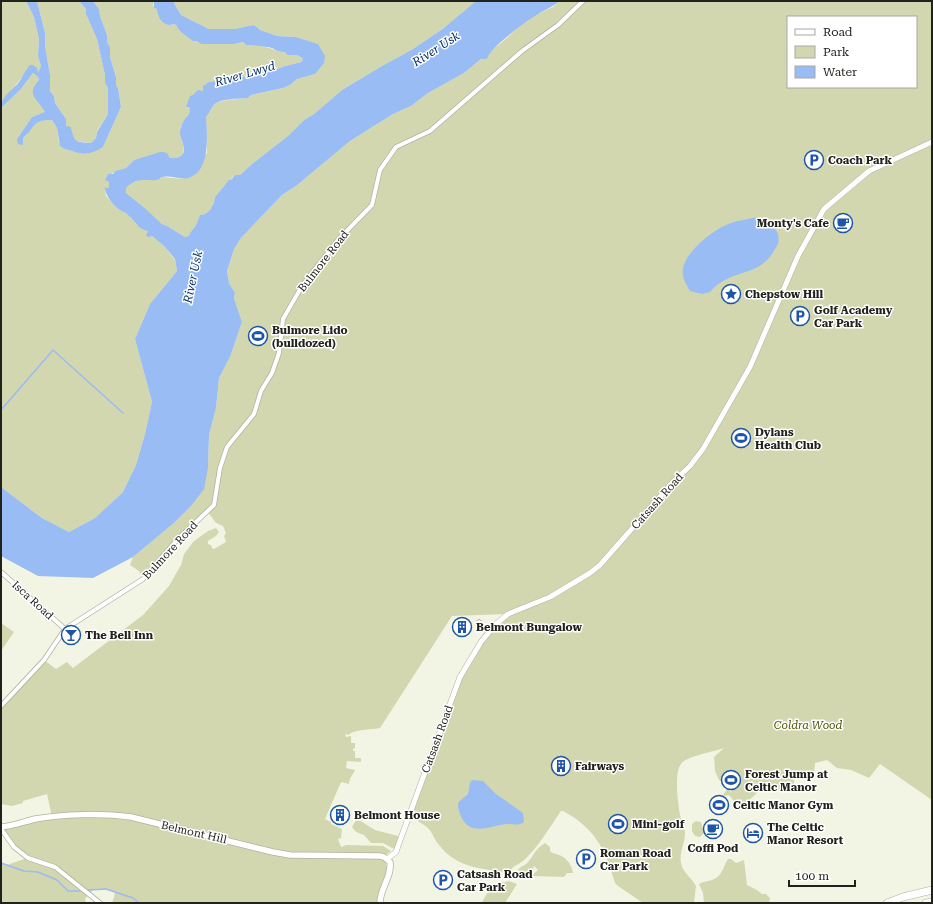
<svg xmlns="http://www.w3.org/2000/svg" width="933" height="904" viewBox="0 0 933 904" font-family="'Roboto Serif',serif">
	<style>
		.green { fill: #d3d7af; fill-rule: evenodd }
		.water { fill: #98bcf3 }
		.lines { fill: none; stroke-linecap: round; stroke-linejoin: round }
		.stream { stroke: #98bcf3; stroke-width: 1.5 }
		.minor-casing { stroke: #b0b2a2; stroke-width: 5.5 }
		.tertiary-casing { stroke: #b0b2a2; stroke-width: 6 }
		.secondary-casing { stroke: #b0b2a2; stroke-width: 7 }
		.motorway-casing { stroke: #b0b2a2; stroke-width: 8 }
		.minor { stroke: #fff; stroke-width: 4 }
		.tertiary { stroke: #fff; stroke-width: 5 }
		.secondary { stroke: #fff; stroke-width: 5.5 }
		.motorway { stroke: #fff; stroke-width: 7 }
		.labels { text-anchor: middle; stroke-width: 3; stroke-linejoin: round; paint-order: stroke }
		.poi-label { font-size: 11px; font-weight: bold; fill: #22221d; stroke: #fff; text-anchor: start }
		.street-label { font-size: 11px; fill: #22221d; stroke: #fff }
		.park-label { font-size: 11px; font-style: italic; fill: #4f5200; stroke: #fff }
		.water-label { font-size: 12px; font-style: italic; fill: #032f6d; stroke: #fff }
	</style>
	<rect width="100%" height="100%" fill="#f3f5e4"/>
	<!-- green -->
	<path class="green" d="M1 1H26L34 17 39 39 38 56 41 66 39 74 27 68C20 82 10 91 1 103Z
		M37 1H79L86 9V14L97 39 105 75V83L108 88V114L97 131 96 138 91 143 75 141 72 136 71 127H66V119L55 103 54 96 50 91V75L45 46V33Z
		M93 1H154L153 6 157 9 158 16 170 25H176L201 44H234L243 42 246 45C250 45 269 47 272 49 277 51 280 52 285 52L287 55H297L302 58 303 60 301 62 285 66 263 74 209 82 203 91 186 108H190C190 116 186 116 183 122 182 123 181 129 181 131 179 138 186 146 183 153 181 158 175 158 170 158L167 154 164 152 134 160 126 168 115 171 105 180 109 182V187L107 188 104 187 106 196 120 210 127 213 136 224 148 231 152 236 164 246 175 260 177 271 150 304 135 339 152 402 145 434 136 465 123 492 95 518 69 532 42 518 1 487V108L21 89 33 73 38 77 39 80C26 94 39 100 46 112L32 117 17 139C28 138 26 134 31 127 35 121 45 119 52 120L57 128 59 143 103 147 121 107 118 88 116 85V77L110 57V47L107 42V35L100 16 99 9Z
		M173 1H477L471 7 464 11 457 19 444 28 413 49 382 66 342 90 314 114 304 120 288 136 252 164 240 175H235L224 186 215 197 214 203 210 210 205 214 200 215 196 225 190 233 189 237H185L167 226 162 224 146 209 126 193V188L132 183 139 180H158L163 177 183 179 207 153 206 117C210 113 210 110 213 106 218 99 240 99 248 98L251 95 283 88 290 85 297 79 315 74 320 50 317 44 296 37 277 36 269 33 260 30 257 27 253 25 235 29H209L181 15Z
		M559 1H932V800L880 764 869 778 851 770 837 768 827 760 815 763 814 773 794 779V786C786 793 776 790 767 786L763 792H758L743 806H740L737 803H735L730 796 728 795 725 796 723 795 727 789 732 793 728 783 719 780 715 771 714 757 724 748C714 752 686 756 681 764 674 772 678 805 680 815 681 821 685 827 685 833 685 843 679 853 681 863 683 873 692 878 696 886L694 903H643L618 886 615 883C605 849 595 828 563 811H561C549 828 538 848 523 861 517 866 512 865 510 873 484 869 456 868 439 845 435 841 433 834 429 829 424 824 413 820 412 812L460 677 481 642 507 614 452 616 380 728C370 730 355 729 348 735L347 734 345 735 346 737 351 736V743H355V748L353 749V751H355V758H361V762L347 761 346 768 355 770C353 775 349 778 349 784L341 782 325 819 331 822V824L342 829 341 838 338 839 341 847 346 845 383 846 391 851 387 854 291 852 254 846 273 852 382 859C394 867 381 892 378 903H112L114 897 115 892 106 889 93 890 85 899 86 903H1V863L7 865 27 858 14 847 1 829 52 817 47 794 23 801V803L12 806 1 804V706L44 660 56 669 67 662 73 668 143 615 169 586 181 565 184 554 194 541 208 531 216 528 219 532 216 536 208 541V544L211 545 212 548 214 549 226 542 224 536 226 533 223 526 216 523 207 511 177 540 143 579 139 571 130 565 133 557 174 523 191 506 208 468 209 435 216 408 219 378 230 357 242 322 234 298 235 293 229 283 227 271 234 249 241 238 282 195 296 186 350 141 393 114 411 106 428 93 464 73 507 38 516 29 535 15 553 7ZM788 17H916V87H788Z
		M1 623 14 632 1 651Z
		M356 820H359L375 830 398 836 399 838 394 849 383 843H371L364 835 356 832 352 827Z
		M696 821 701 822 704 833 700 837 695 836 692 831V824Z
		M545 843 550 847V851C553 854 555 853 559 855 566 857 572 865 573 873H567L564 877 531 876 538 870 534 866 533 868 534 869C528 874 525 874 518 870 520 866 525 866 528 862 535 854 534 850 545 843Z
		M728 859H731L736 863 744 860 747 885 757 890 762 894H766L770 898 769 903H704L703 893 699 884C704 881 707 882 712 880 722 877 723 867 728 859Z
		M509 881 517 884 505 903H482C489 888 493 885 509 881Z"/>
	<!-- water -->
	<path class="water" d="M26 1H37L45 33V46L50 75V91L54 96 55 103 66 119V126L71 127C74 143 76 142 91 143L96 138 97 132 108 114V88L105 83V75L97 39 86 14V9L79 1H93L99 9 100 16 107 35V42L110 47V57L116 77V85L118 88 121 107 103 147C94 153 86 155 75 152 69 149 67 151 60 146L57 128 52 120C32 119 35 128 23 138V145L18 144 17 139 32 117 45 112C38 99 25 95 39 80L38 77 33 73 21 89 1 108C1 96 13 90 19 82 23 76 25 70 30 65H33L37 68 38 73 41 66 38 56 39 39 34 17Z
		M154 1H173L181 15 209 29H235L253 25 257 27 260 30 269 33 277 36 296 37 318 44 325 56 324 63 315 74 297 79 290 85 283 88 251 95 248 98C240 99 218 98 213 106 210 110 210 113 206 117 207 135 211 172 188 178 180 180 171 175 163 177 158 178 162 179 157 180 143 181 138 177 126 188V193L146 209 162 224 167 226 185 237 189 236 190 233 196 225 200 215 205 214 210 210 214 203 215 197 229 180 232 179 235 175H240L252 164 288 136 304 120 314 114 342 90 382 66 413 49 444 28 475 2 477 1H559C552 8 543 10 535 16 526 21 489 49 488 57L486 59H481L464 73 428 93 411 106 393 114 350 141 296 186 282 195 241 238 234 249 227 271 229 283 235 293 234 298 242 322 230 357 219 378 216 408 209 435 208 468 204 489 191 506 174 523 133 557 93 578 38 576 1 556V487L42 518 69 532 95 518 123 492 136 465 145 434 152 402 135 339 150 304 177 271 175 259 164 246 152 236 149 237 146 236 148 231C138 229 135 221 128 215 126 212 123 212 120 210 113 205 106 196 104 187L107 188 109 187V182L105 180 108 174H113L115 171 126 168 134 160 160 152H164L167 153 170 158C174 158 179 158 182 155 188 149 179 138 180 131 181 129 182 123 183 122 186 116 190 116 190 108L186 107 190 96 193 95 198 90 203 91V86L209 82 263 74 285 66 301 62 303 60 302 58 297 55H287L285 52C280 52 277 51 272 48 269 47 250 45 246 45L243 42 234 44H201L197 41H193L180 31 176 25C173 24 171 25 169 25 161 24 157 15 157 9L154 8Z
		M758 217C767 220 772 224 777 232 780 238 779 244 775 249 762 272 747 269 727 279 720 282 715 286 710 292L702 294 690 291C686 284 681 276 683 268 687 250 714 229 731 223 740 220 749 219 758 217Z
		M472 780 483 781 496 794 523 813 524 822C519 826 513 824 506 824 489 826 469 838 460 814 455 800 460 802 468 794L470 783Z"/>
	<g class="lines">
		<!-- stream -->
		<path class="stream" d="M1 410 53 350 123 413
			M1 863 24 871 38 872 57 880 68 891H80
			M88 890 106 889 133 898 139 903"/>
		<!-- minor casing -->
		<g class="minor-casing">
			<path id="minor" d="M1 572 65 629
				M479 622 488 632
				M1 706 44 660 65 629 143 579 177 540 214 505 220 468 227 447 254 414 261 391 272 373 279 353 283 319 302 286 338 240 372 205 380 170 396 147 430 131 522 51 558 25 583 1
				M1 829 14 847 28 858 55 867 100 903"/>
		</g>
		<!-- tertiary casing -->
		<g class="tertiary-casing">
			<path id="tertiary" d="M387 859 396 852 398 846 460 677 481 642 495 625 508 614 550 597 590 573 600 565 673 482 690 466 703 449 750 367 798 256 824 209 869 171 932 142"/>
		</g>
		<!-- secondary casing -->
		<g class="secondary-casing">
			<path id="secondary" d="M1 827C13 826 23 822 35 819 62 814 103 813 131 817L273 852 290 855 380 856 384 857 390 862C392 877 380 888 380 903"/>
		</g>
		<!-- motorway casing -->
		<g class="motorway-casing">
			<path id="motorway" d="M887 903 903 897 932 890
				M926 903 932 902"/>
		</g>
		<!-- minor -->
		<use href="#minor" class="minor"/>
		<!-- tertiary -->
		<use href="#tertiary" class="tertiary"/>
		<!-- secondary -->
		<use href="#secondary" class="secondary"/>
		<!-- motorway -->
		<use href="#motorway" class="motorway"/>
	</g>
	<!-- icons -->
	<defs>
		<g id="parking-ring" transform="scale(1)"><circle r="9.5" fill="#fff" stroke="#1e55a7" stroke-width="1.5"/><path d="M-3.5-5.5H1a3.5 3.5 0 0 1 0 7H-1V5.5H-3.5ZM-1-3.4V-.6H.8a1.4 1.4 0 0 0 0-2.8Z" fill="#1e55a7"/></g>
		<g id="cafe-ring" transform="scale(1)"><circle r="9.5" fill="#fff" stroke="#1e55a7" stroke-width="1.5"/><path d="M-5.5-4.5H6V0H3Q3 3.5 0 3.5H-2.5Q-5.5 3.5-5.5 0ZM3-3.2v2h1.7v-2ZM-6 4.5H4V6H-6Z" fill="#1e55a7"/></g>
		<g id="sight-ring" transform="scale(1)"><circle r="9.5" fill="#fff" stroke="#1e55a7" stroke-width="1.5"/><path d="M0-6L1.8-2.2L6-1.7L2.9 1.2L3.7 5.4L0 3.3L-3.7 5.4L-2.9 1.2L-6-1.7L-1.8-2.2Z" fill="#1e55a7"/></g>
		<g id="stadium-ring" transform="scale(1)"><circle r="9.5" fill="#fff" stroke="#1e55a7" stroke-width="1.5"/><path d="M0-5a6.5 5 0 1 0 0 10a6.5 5 0 1 0 0-10ZM-3.5-1.8h7v3.6h-7Z" fill="#1e55a7"/></g>
		<g id="building-ring" transform="scale(1)"><circle r="9.5" fill="#fff" stroke="#1e55a7" stroke-width="1.5"/><path d="M-4-6H4V6H1V3H-1V6H-4ZM-2.5-4.3h1.7v1.8h-1.7ZM.8-4.3h1.7v1.8H.8ZM-2.5-1h1.7V.8h-1.7ZM.8-1h1.7V.8H.8Z" fill="#1e55a7"/></g>
		<g id="bar-ring" transform="scale(1)"><circle r="9.5" fill="#fff" stroke="#1e55a7" stroke-width="1.5"/><path d="M-6-5H6L.8 .8V4.5H3.5V6h-7V4.5H-.8V.8Z" fill="#1e55a7"/></g>
		<g id="hotel-ring" transform="scale(1)"><circle r="9.5" fill="#fff" stroke="#1e55a7" stroke-width="1.5"/><path d="M-6-4.5h1.5V1H6V5H4.5V3h-9V5H-6ZM-4 0a1.8 1.8 0 1 1 3.6 0ZM.5 0V-2.5h3Q6-2.5 6 0Z" fill="#1e55a7"/></g>
	</defs>
	<g fill-rule="evenodd">
		<use href="#parking-ring" x="814" y="160"/>
		<use href="#cafe-ring" x="843" y="223"/>
		<use href="#sight-ring" x="731" y="294"/>
		<use href="#parking-ring" x="800" y="316"/>
		<use href="#stadium-ring" x="258" y="336"/>
		<use href="#stadium-ring" x="741" y="438"/>
		<use href="#building-ring" x="462" y="627"/>
		<use href="#bar-ring" x="71" y="635"/>
		<use href="#building-ring" x="561" y="766"/>
		<use href="#stadium-ring" x="731" y="780"/>
		<use href="#stadium-ring" x="719" y="805"/>
		<use href="#building-ring" x="340" y="815"/>
		<use href="#stadium-ring" x="618" y="824"/>
		<use href="#cafe-ring" x="713" y="829"/>
		<use href="#hotel-ring" x="753" y="833"/>
		<use href="#parking-ring" x="586" y="859"/>
		<use href="#parking-ring" x="443" y="880"/>
	</g>
	<g class="labels">
		<!-- poi labels -->
		<g class="poi-label">
			<text x="828" y="164">Coach Park</text>
			<text x="829" y="227" text-anchor="end">Monty's Cafe</text>
			<text x="745" y="298">Chepstow Hill</text>
			<text x="814" y="314">Golf Academy<tspan x="814" dy="13">Car Park</tspan></text>
			<text x="272" y="334">Bulmore Lido<tspan x="272" dy="13">(bulldozed)</tspan></text>
			<text x="755" y="436">Dylans<tspan x="755" dy="13">Health Club</tspan></text>
			<text x="476" y="631">Belmont Bungalow</text>
			<text x="85" y="639">The Bell Inn</text>
			<text x="575" y="770">Fairways</text>
			<text x="745" y="778">Forest Jump at<tspan x="745" dy="13">Celtic Manor</tspan></text>
			<text x="733" y="809">Celtic Manor Gym</text>
			<text x="354" y="819">Belmont House</text>
			<text x="632" y="828">Mini-golf</text>
			<text x="767" y="831">The Celtic<tspan x="767" dy="13">Manor Resort</tspan></text>
			<text x="713" y="852" text-anchor="middle">Coffi Pod</text>
			<text x="600" y="857">Roman Road<tspan x="600" dy="13">Car Park</tspan></text>
			<text x="457" y="878">Catsash Road<tspan x="457" dy="13">Car Park</tspan></text>
		</g>
		<!-- street labels -->
		<g class="street-label">
			<text transform="translate(323 261) rotate(-52)" y="4">Bulmore Road</text>
			<text transform="translate(657 501) rotate(-48)" y="4">Catsash Road</text>
			<text transform="translate(170 550) rotate(-47)" y="4">Bulmore Road</text>
			<text transform="translate(33 600) rotate(42)" y="4">Isca Road</text>
			<text transform="translate(437 739) rotate(-70)" y="4">Catsash Road</text>
			<text transform="translate(194 832) rotate(13)" y="4">Belmont Hill</text>
		</g>
		<!-- park labels -->
		<g class="park-label">
			<text x="808" y="729">Coldra Wood</text>
		</g>
		<!-- water labels -->
		<g class="water-label">
			<text transform="translate(436 49) rotate(-33)" y="4">River Usk</text>
			<text transform="translate(245 74) rotate(-16)" y="4">River Lwyd</text>
			<text transform="translate(193 277) rotate(-78)" y="4">River Usk</text>
		</g>
	</g>
	<!-- border -->
	<rect width="933" height="904" fill="none" stroke="#22221d" stroke-width="4"/>
	<!-- legend -->
	<rect x="787" y="16" width="130" height="72" fill="#ffffff" stroke="#a7a7a5"/>
	<rect x="795" y="29" width="20" height="6" fill="#ffffff" stroke="#a7a7a5"/>
	<text x="823" y="36" font-size="12" fill="#22221d">Road</text>
	<rect x="795" y="46" width="20" height="12" fill="#d3d7af" stroke="#a7a7a5"/>
	<text x="823" y="56" font-size="12" fill="#22221d">Park</text>
	<rect x="795" y="66" width="20" height="12" fill="#98bcf3" stroke="#a7a7a5"/>
	<text x="823" y="76" font-size="12" fill="#22221d">Water</text>
	<!-- scale -->
	<path d="M789 880v6h66v-6" fill="none" stroke="#22221d" stroke-width="2"/>
	<text x="795" y="880" font-size="12" fill="#22221d" stroke="#ffffff" stroke-width="3" paint-order="stroke">100 m</text>
</svg>
